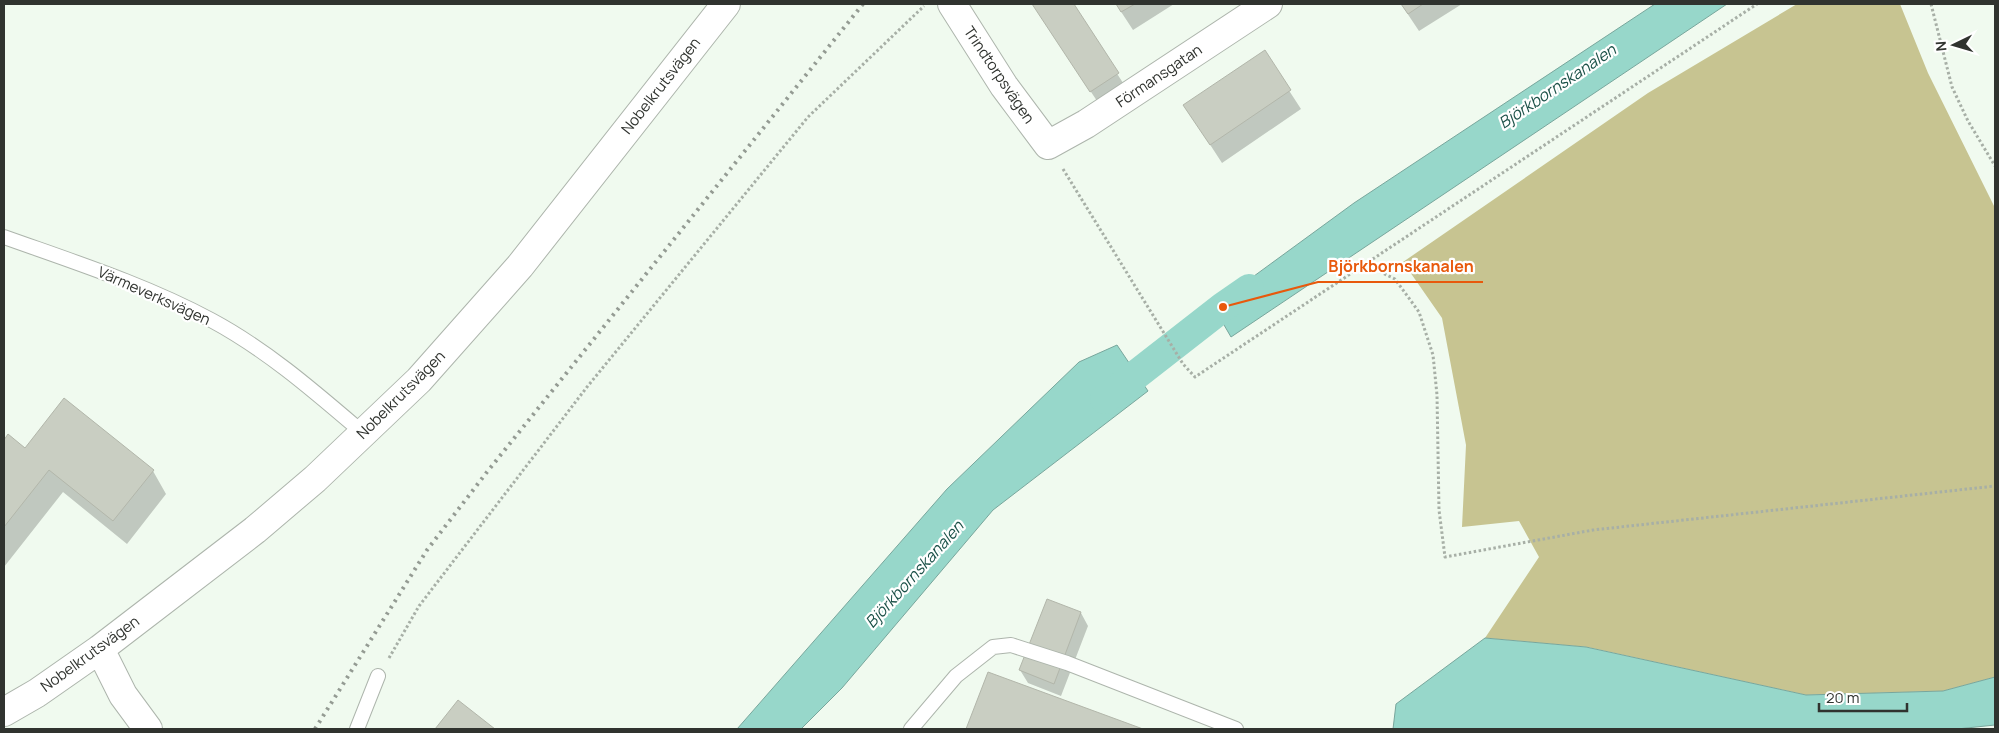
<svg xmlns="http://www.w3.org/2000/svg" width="1999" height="733" viewBox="0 0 1999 733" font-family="Manrope,sans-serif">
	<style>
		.forest { fill: #c7c491 }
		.water { fill: #97d7ca; stroke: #78a69c }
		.shadow { fill: #0003 }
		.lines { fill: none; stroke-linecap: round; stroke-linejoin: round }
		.canal { stroke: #97d7ca; stroke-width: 30 }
		.building { fill: #c9cec2; stroke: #b2b6aa }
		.lane-casing { stroke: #adb5ac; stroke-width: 16 }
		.street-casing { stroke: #adb5ac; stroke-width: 30 }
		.path { stroke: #a7afa6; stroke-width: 3; stroke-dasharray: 2.5 2.5; stroke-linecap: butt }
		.lane { stroke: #fff; stroke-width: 14 }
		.street { stroke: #fff; stroke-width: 28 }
		.rail { stroke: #949b93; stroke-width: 4; stroke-dasharray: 2.5 5; stroke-linecap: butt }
		.labels { text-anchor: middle; stroke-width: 4.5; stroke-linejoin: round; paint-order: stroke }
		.street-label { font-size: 15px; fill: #30332f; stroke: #fff }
		.water-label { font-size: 16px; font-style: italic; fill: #1b5148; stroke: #fff }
		.leader { fill: none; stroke: #e8590c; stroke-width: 2 }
		.callout-dot { fill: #e8590c; stroke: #fff; stroke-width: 2 }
		.callout-label { font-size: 16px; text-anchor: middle; font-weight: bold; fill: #e8590c; stroke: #fff; stroke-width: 4.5; stroke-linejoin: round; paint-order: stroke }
	</style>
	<rect width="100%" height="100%" fill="#f0faef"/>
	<!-- forest -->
	<path class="forest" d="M1797 4H1900L1928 73 1995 208V677L1943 691 1806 695 1587 647 1485 638 1539 557 1519 521 1462 527 1466 445 1442 318 1403 262 1648 93Z"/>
	<!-- water -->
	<path class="water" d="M1655 4H1727L1231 337 1213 306 1354 203Z
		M1117 345 1148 391 993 510 842 688 801 729H737L947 489 1079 362Z
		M1485 638 1586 647 1806 695 1943 691 1995 677V725L1957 729H1393L1396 704Z"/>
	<!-- shadow -->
	<path class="shadow" d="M1033 4H1072L1125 86 1099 104Z
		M1116 4H1174L1133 30Z
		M1401 4H1462L1419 31Z
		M1264 52 1301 109 1222 163 1185 106Z
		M8 436 25 449 153 471 166 494 127 544 63 492 4 567V442Z
		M1047 600 1081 613 1088 626 1061 696 1028 683 1020 670Z
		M988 673 1139 729H967Z
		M458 702 493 729H436Z"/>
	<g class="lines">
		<!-- canal -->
		<path class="canal" d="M1105 399 1223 307 1249 289"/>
	</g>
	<!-- building -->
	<path class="building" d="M1032 4H1074L1119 73 1090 92Z
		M1116 4H1135L1121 12Z
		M1401 4H1423L1408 14Z
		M1265 50 1291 90 1210 145 1183 105Z
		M64 398 154 470 113 521 49 470 4 527V440L8 434 25 448Z
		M1047 599 1081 612 1054 684 1019 670Z
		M988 672 1143 729H966Z
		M458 700 495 729H435Z"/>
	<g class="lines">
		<!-- lane casing -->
		<g class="lane-casing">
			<path id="lane" d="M4 237C74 262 146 285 211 320 267 350 315 392 363 433
				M357 729 378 676
				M911 729 956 676 993 647 1011 645 1067 663 1236 729"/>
		</g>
		<!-- street casing -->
		<g class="street-casing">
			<path id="street" d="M952 4 1004 86 1048 145 1086 124 1268 4
				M100 649 123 695 148 729
				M4 712 37 693 100 649 255 530 315 479 419 380 520 266 726 4"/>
		</g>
		<!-- path -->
		<path class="path" d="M1931 4 1952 87 1968 121 1995 166
			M1063 169 1183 364 1195 377 1757 4
			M1366 265 1395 279 1419 312 1433 355 1437 395 1439 510 1445 557 1593 530 1995 486
			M389 658 419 606 587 387 808 117 924 6"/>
		<!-- lane -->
		<use href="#lane" class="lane"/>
		<!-- street -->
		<use href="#street" class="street"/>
		<!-- rail -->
		<path class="rail" d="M315 729 427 550 487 472 863 4"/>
	</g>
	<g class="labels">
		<!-- street labels -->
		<g class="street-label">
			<text transform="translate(999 75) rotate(56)" y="5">Trindtorpsvägen</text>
			<text transform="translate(1159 76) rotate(-34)" y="5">Förmansgatan</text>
			<text transform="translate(661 86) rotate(-52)" y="5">Nobelkrutsvägen</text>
			<text transform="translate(154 296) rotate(24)" y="5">Värmeverksvägen</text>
			<text transform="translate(401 395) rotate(-45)" y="5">Nobelkrutsvägen</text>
			<text transform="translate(90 654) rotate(-36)" y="5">Nobelkrutsvägen</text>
		</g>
		<!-- water labels -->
		<g class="water-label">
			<text transform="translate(1557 86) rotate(-34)" y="6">Björkbornskanalen</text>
			<text transform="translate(914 574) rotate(-48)" y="6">Björkbornskanalen</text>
		</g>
	</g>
	<!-- callouts -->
	<path class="leader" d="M1223 307L1318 282H1483"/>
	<circle class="callout-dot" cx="1223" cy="307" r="5"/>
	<g class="callout-label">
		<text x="1401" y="272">Björkbornskanalen</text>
	</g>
	<!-- border -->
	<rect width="1999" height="733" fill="none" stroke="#30332f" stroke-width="10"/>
	<!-- north arrow -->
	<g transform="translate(1954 45) rotate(265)" stroke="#ffffff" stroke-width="4" paint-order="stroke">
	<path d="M0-4L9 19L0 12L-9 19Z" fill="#30332f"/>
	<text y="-8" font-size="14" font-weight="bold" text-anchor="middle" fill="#30332f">N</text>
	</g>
	<!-- scale -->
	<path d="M1819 703v8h88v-8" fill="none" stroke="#30332f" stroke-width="2.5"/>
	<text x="1826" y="703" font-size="15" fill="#30332f" stroke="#ffffff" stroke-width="4" paint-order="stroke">20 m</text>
</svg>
